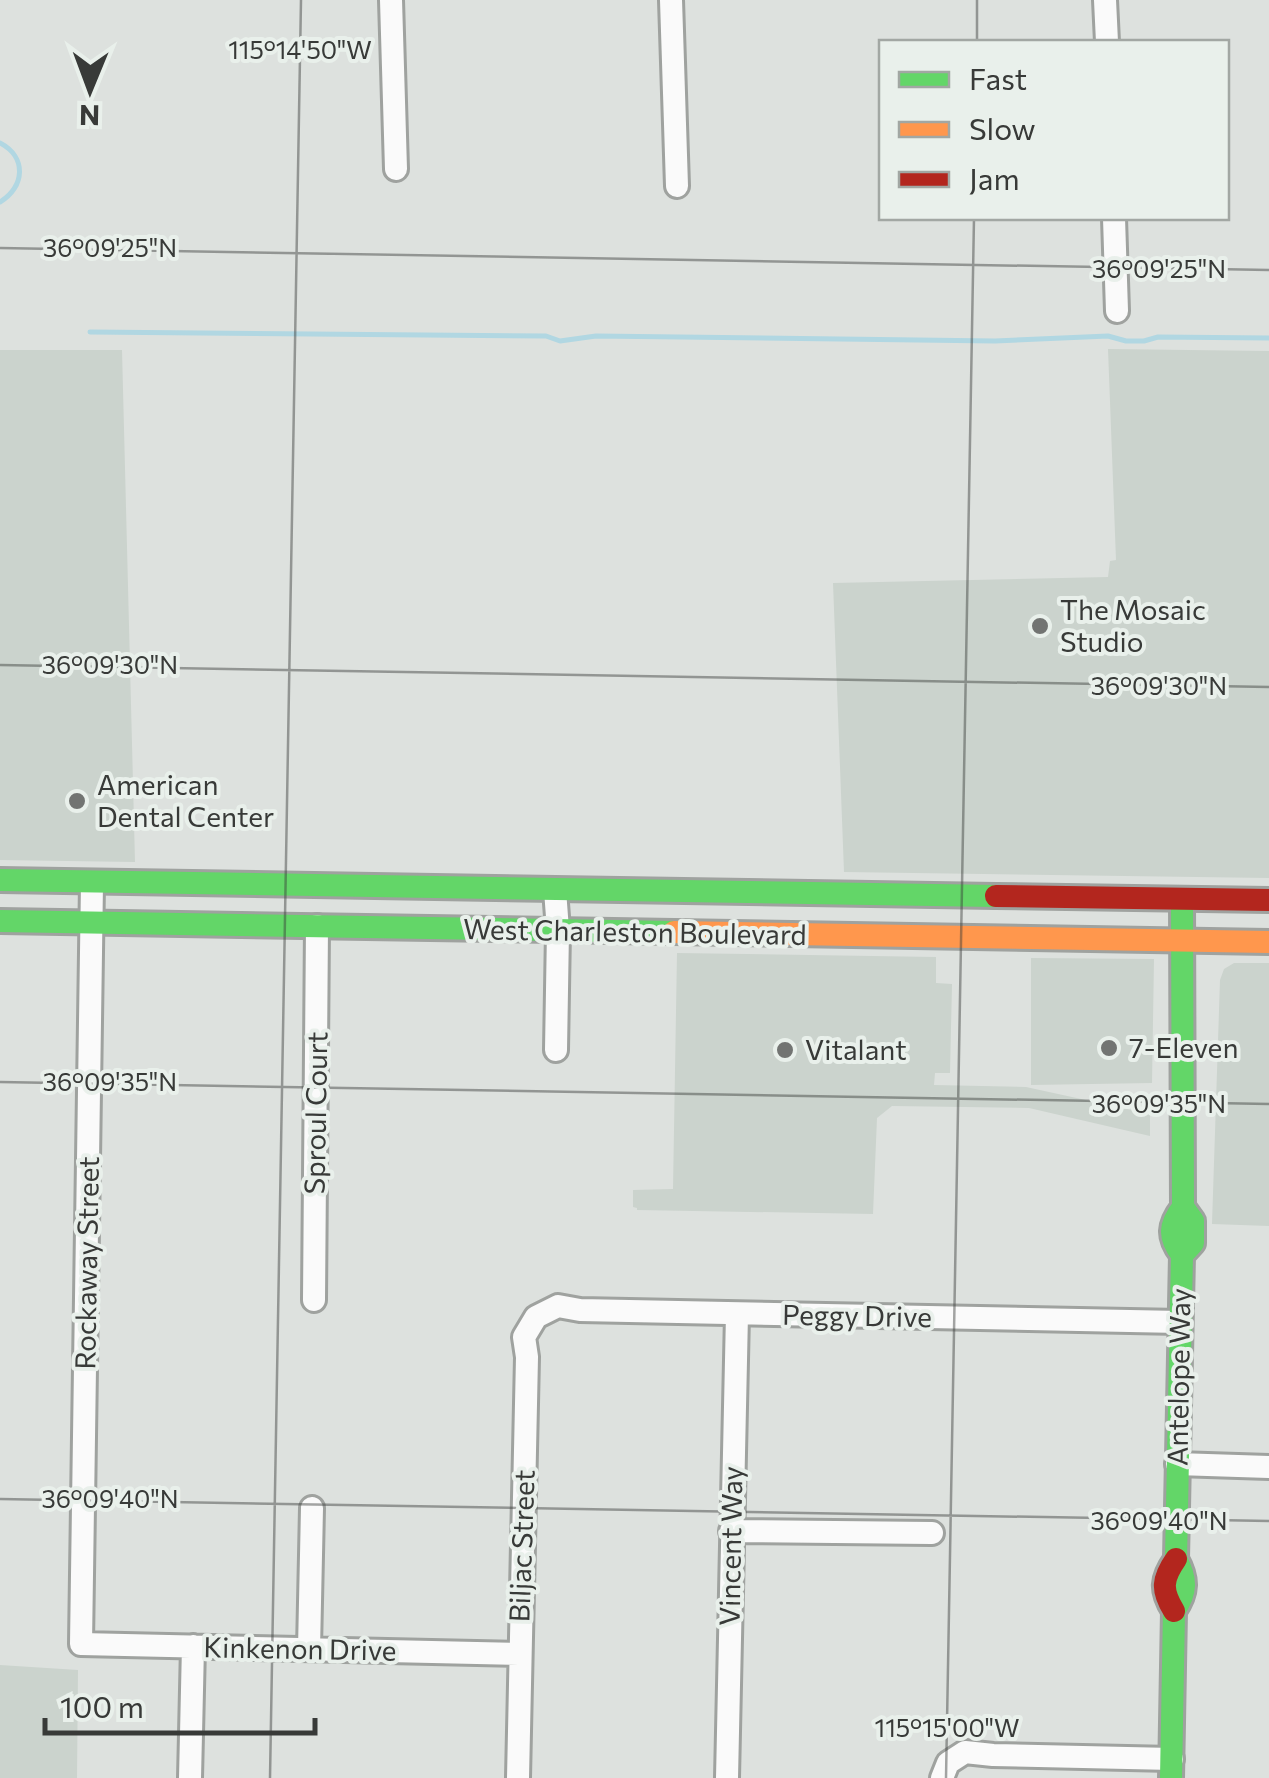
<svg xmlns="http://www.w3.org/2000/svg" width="1269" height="1778" viewBox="0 0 1269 1778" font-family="Commissioner,sans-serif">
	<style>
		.built { fill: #cbd3cd }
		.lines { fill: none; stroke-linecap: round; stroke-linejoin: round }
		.stream { stroke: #b1d7e2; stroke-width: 5 }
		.street-casing { stroke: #9fa29f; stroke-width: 28 }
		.fast-casing { stroke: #9fa29f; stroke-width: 28 }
		.slow-casing { stroke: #9fa29f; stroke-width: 28 }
		.jam-casing { stroke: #9fa29f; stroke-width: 28 }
		.street { stroke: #fafafa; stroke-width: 22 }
		.fast { stroke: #63d668; stroke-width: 22 }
		.slow { stroke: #ff974d; stroke-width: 22 }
		.jam { stroke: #b3261e; stroke-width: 22 }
		.ticks { fill: none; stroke: #383a38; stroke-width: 2.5; stroke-opacity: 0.45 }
		.poi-dot { fill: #727472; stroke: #e9f0eb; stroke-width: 4 }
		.labels { text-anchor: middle; stroke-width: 8; stroke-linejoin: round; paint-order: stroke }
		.poi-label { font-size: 28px; fill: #383a38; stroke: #e9f0eb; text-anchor: start }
		.street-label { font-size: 28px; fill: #383a38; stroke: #e9f0eb }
		.ticks-label { font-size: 25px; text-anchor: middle; fill: #383a38; stroke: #e9f0eb; stroke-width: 8; stroke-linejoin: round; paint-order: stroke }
	</style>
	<rect width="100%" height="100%" fill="#dde1de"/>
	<!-- built -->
	<path class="built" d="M1108 349 1269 351V878L844 872 833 583 1108 577 1110 561 1116 560Z
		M0 350H122L135 862 0 860Z
		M677 953 936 957V983L952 984 950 1073H935L934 1085 1026 1087 1150 1114V1136L1029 1108 892 1106 877 1118 873 1214 637 1210V1208L633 1207V1190L673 1189Z
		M1031 958 1154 959 1152 1083 1031 1085Z
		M1234 963H1269V1226L1212 1224 1220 980 1224 969Z
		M0 1665 78 1670 77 1778H0Z"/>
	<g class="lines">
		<!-- stream -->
		<path class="stream" d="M0 143C27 157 25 187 0 202
			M90 332 546 336 560 341 596 336 995 341 1108 336 1126 341H1144L1158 337 1269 338"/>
		<!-- street casing -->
		<g class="street-casing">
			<path id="street" d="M391 0 396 169
				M671 0 677 186
				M1105 0 1107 42
				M1114 218 1117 311
				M92 883 81 1644 519 1654
				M555 890 558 930 556 1050
				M314 1300 317 926
				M1177 1464 1269 1467
				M731 1531 932 1533
				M309 1649 312 1508
				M190 1778 193 1646
				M518 1778 527 1357 524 1337 536 1317 558 1306 580 1310 1180 1322
				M727 1778 737 1314
				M942 1778 948 1763 965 1752 993 1755 1172 1759"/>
		</g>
		<!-- fast casing -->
		<g class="fast-casing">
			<path id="fast" d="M0 880 996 896
				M1182 899 1183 1207 1193 1221V1243L1182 1255
				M0 921 674 932
				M1171 1778 1174 1611C1187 1592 1187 1579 1176 1559L1182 1255C1168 1237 1169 1225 1183 1207"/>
		</g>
		<!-- slow casing -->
		<g class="slow-casing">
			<path id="slow" d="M674 932 1269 942"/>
		</g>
		<!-- jam casing -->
		<g class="jam-casing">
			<path id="jam" d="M996 896 1269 900
				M1174 1611C1161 1590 1162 1579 1176 1559"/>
		</g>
		<!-- street -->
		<use href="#street" class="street"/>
		<!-- fast -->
		<use href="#fast" class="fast"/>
		<!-- slow -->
		<use href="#slow" class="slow"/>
		<!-- jam -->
		<use href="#jam" class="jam"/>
	</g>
	<!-- ticks -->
	<path class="ticks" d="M977 42V0M0 248 1269 270M0 665 1269 687M0 1082 1269 1104M0 1499 1269 1521M270 1778 301 0M946 1778 974 218"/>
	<!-- markers -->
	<g class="poi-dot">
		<circle cx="1040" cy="626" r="10"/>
		<circle cx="77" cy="801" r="10"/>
		<circle cx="1109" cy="1048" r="10"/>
		<circle cx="785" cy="1050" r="10"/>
	</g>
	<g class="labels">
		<!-- poi labels -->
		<g class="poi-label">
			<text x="1060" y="620">The Mosaic<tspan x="1060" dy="32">Studio</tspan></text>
			<text x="97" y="795">American<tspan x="97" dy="32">Dental Center</tspan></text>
			<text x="1129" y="1058">7-Eleven</text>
			<text x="805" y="1060">Vitalant</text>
		</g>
		<!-- street labels -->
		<g class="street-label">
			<text transform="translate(635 932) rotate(1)" y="10">West Charleston Boulevard</text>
			<text transform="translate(316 1113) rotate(-89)" y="10">Sproul Court</text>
			<text transform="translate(87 1263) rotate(-89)" y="10">Rockaway Street</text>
			<text transform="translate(857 1316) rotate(1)" y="10">Peggy Drive</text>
			<text transform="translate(1179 1377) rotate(-89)" y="10">Antelope Way</text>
			<text transform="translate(522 1546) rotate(-88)" y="10">Biljac Street</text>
			<text transform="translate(731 1546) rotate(-89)" y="10">Vincent Way</text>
			<text transform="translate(300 1649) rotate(1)" y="10">Kinkenon Drive</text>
		</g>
	</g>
	<g class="ticks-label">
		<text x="300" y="59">115°14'50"W</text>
		<text x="110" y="257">36°09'25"N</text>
		<text x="1159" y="278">36°09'25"N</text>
		<text x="110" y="674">36°09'30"N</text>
		<text x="1159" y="695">36°09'30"N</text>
		<text x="110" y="1091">36°09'35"N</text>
		<text x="1159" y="1113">36°09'35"N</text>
		<text x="110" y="1508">36°09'40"N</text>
		<text x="1159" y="1530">36°09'40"N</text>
		<text x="947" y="1737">115°15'00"W</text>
	</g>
	<!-- legend -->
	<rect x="879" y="40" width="350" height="180" fill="#e9f0eb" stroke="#a2a7a3" stroke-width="2.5"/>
	<rect x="899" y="72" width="50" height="15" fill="#63d668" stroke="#a2a7a3" stroke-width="2.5"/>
	<text x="969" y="90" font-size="30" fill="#383a38">Fast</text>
	<rect x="899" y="122" width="50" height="15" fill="#ff974d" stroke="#a2a7a3" stroke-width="2.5"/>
	<text x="969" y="140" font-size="30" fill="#383a38">Slow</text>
	<rect x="899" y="172" width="50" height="15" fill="#b3261e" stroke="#a2a7a3" stroke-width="2.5"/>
	<text x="969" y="190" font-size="30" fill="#383a38">Jam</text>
	<!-- north arrow -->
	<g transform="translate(90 90) rotate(181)" stroke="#e9f0eb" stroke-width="8" paint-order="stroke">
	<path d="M0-8L18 38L0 25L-18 38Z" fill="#383a38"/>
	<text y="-15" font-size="28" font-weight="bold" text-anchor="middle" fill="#383a38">N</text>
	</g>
	<!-- scale -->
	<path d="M45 1718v15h270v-15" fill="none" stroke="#383a38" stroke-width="5"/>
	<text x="60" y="1718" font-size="30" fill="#383a38" stroke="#e9f0eb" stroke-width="8" paint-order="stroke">100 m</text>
</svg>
